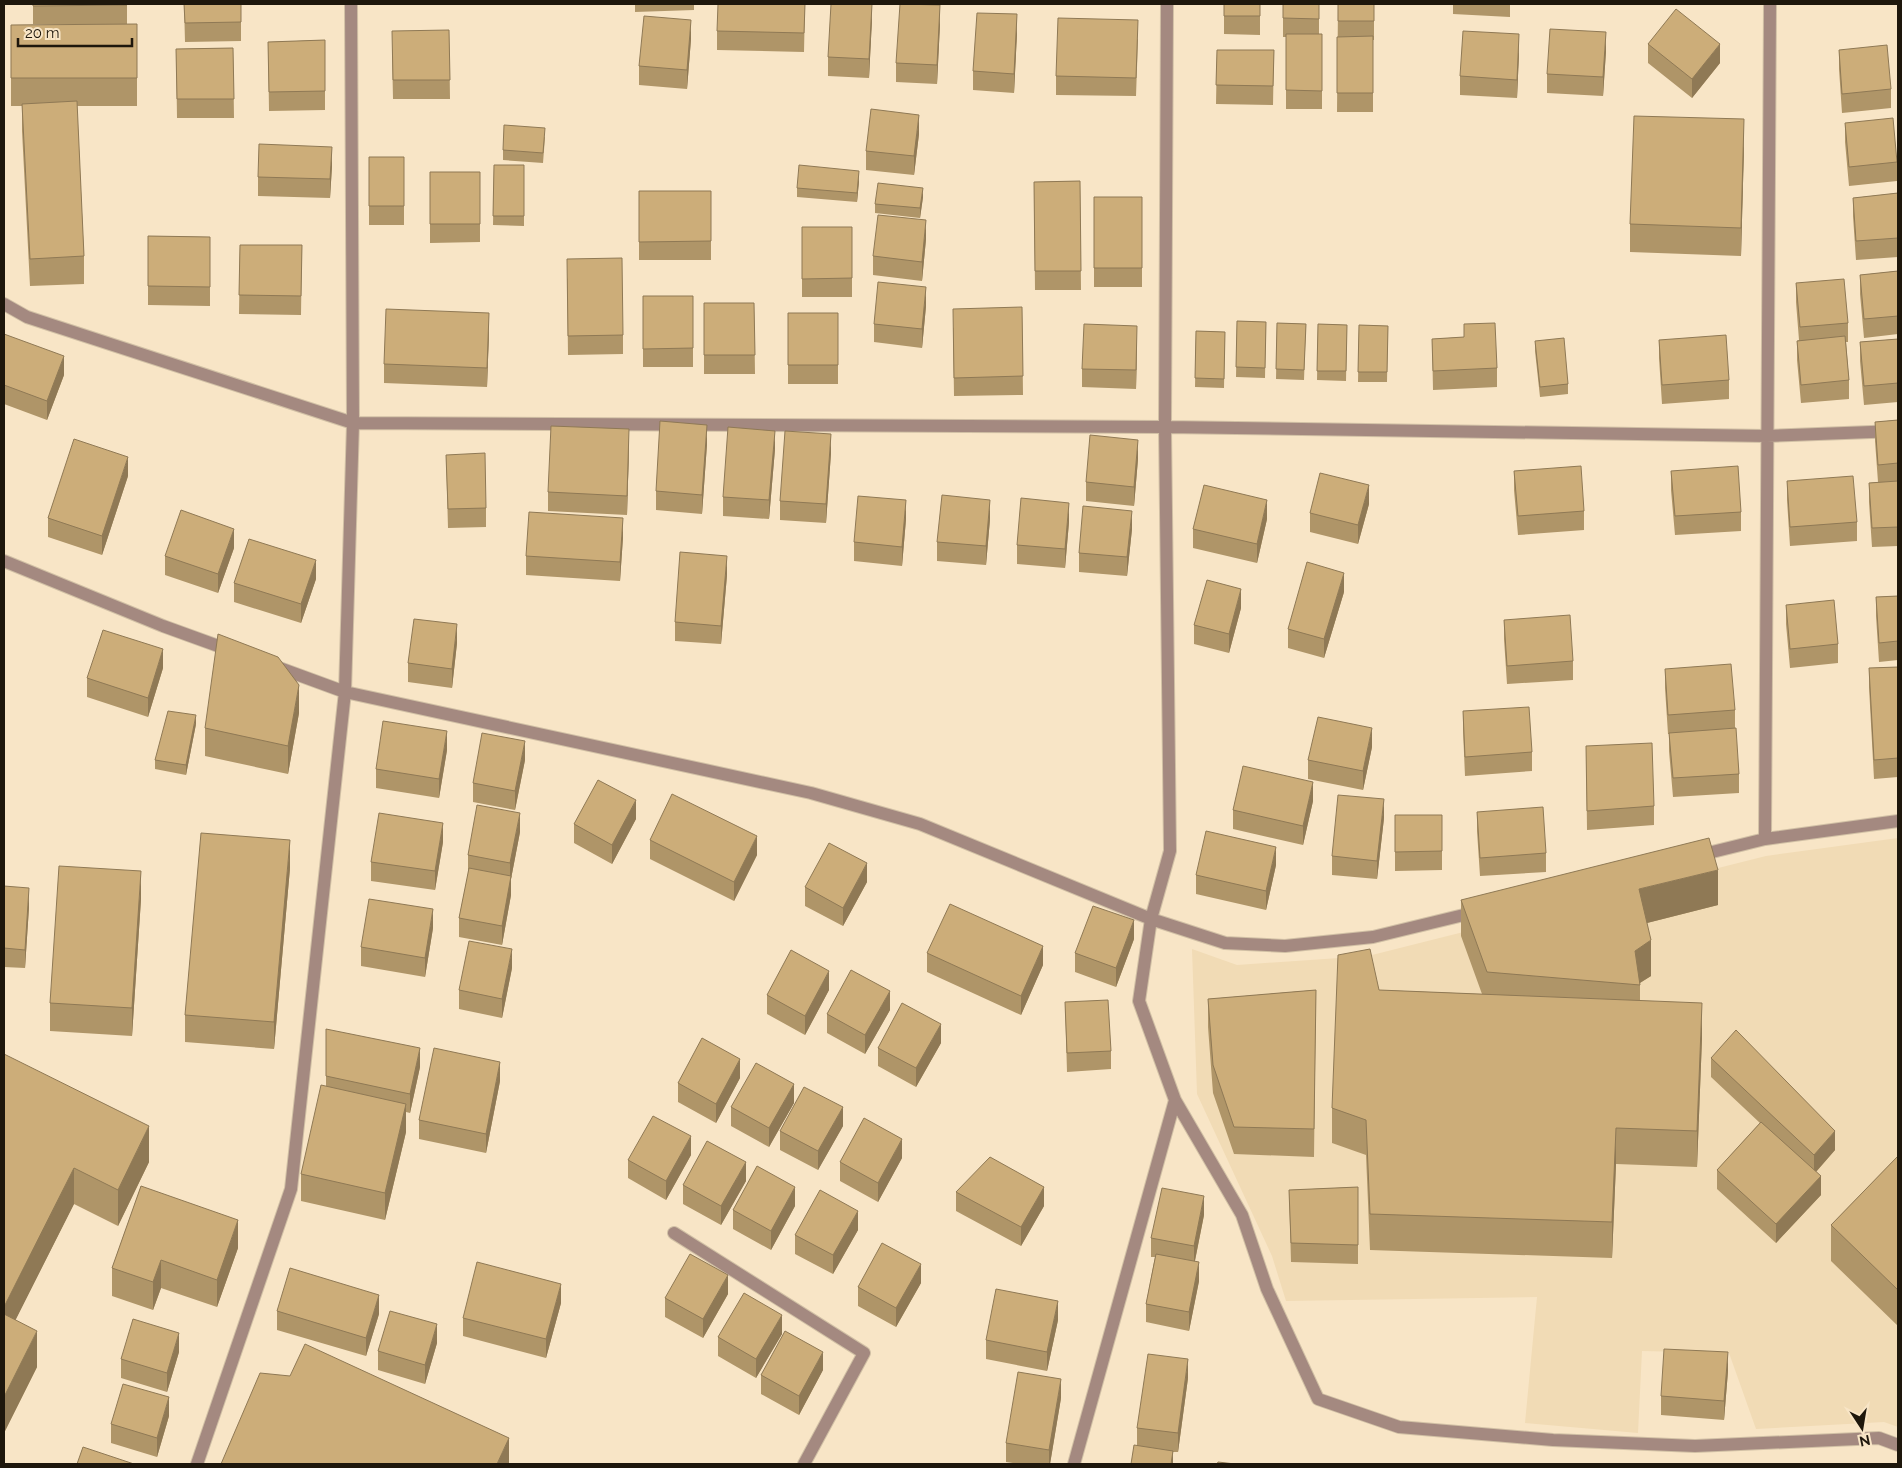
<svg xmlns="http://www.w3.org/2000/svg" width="1902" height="1468" viewBox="0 0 1902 1468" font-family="Raleway,sans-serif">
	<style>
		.built { fill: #f1dbb5 }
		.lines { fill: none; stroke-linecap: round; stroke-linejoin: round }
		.minor-casing { stroke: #d1c0a5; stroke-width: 14 }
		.minor { stroke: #a48980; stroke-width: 12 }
		.wall { fill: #af9568 }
		.shaded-wall { fill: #8f7955 }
		.building { fill: #ccad79; stroke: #8f7955 }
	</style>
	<rect width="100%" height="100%" fill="#f8e5c6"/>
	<!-- built -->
	<path class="built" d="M1898 838V1427L1884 1422 1756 1429 1729 1353 1642 1351 1638 1433 1525 1423 1537 1297 1286 1301 1272 1256 1197 1094 1192 949 1237 965 1368 956 1766 856Z"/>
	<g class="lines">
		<!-- minor casing -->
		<g class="minor-casing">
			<path id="minor" d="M1167 4 1165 427 1170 851 1151 919 1139 1001 1175 1100 1242 1215 1267 1289 1318 1399 1399 1427 1553 1440 1695 1446 1879 1438 1898 1445
				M4 304 27 317 353 423 1165 427 1767 436 1898 431
				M4 561 163 626 232 651
				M274 666 345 692 811 793 920 824 1151 919 1225 943 1285 946 1373 937 1476 912
				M1765 839 1770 4
				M1696 856 1765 839 1898 821
				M674 1233 864 1353 804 1464
				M197 1464 291 1189 345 692 353 423 351 4
				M1074 1464 1175 1100"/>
		</g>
		<!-- minor -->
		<use href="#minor" class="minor"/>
	</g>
	<!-- wall -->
	<path class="wall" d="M33 4H127V24H33Z
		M184 4H241V41L185 42Z
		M635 4H694V10L635 12Z
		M805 4 804 52 717 50V31Z
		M1224 4H1260V35L1224 34Z
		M1283 4H1319V34H1322V109H1286V37H1283Z
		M1338 4H1374V40H1373V112H1337Z
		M1453 4H1510V17L1453 14Z
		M1584 4H1604V5Z
		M872 19 869 78 828 76V57Z
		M137 24V106H77L84 256V284L30 286 22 131V106H11V25Z
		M940 24 937 84 896 82V63Z
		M449 30 450 99H393L392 50Z
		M1017 33 1014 93 973 90V71Z
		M691 39 687 89 639 85V66Z
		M1138 39 1136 96 1056 95V76Z
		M325 40V110L269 111 268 42Z
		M1648 44 1720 63 1692 98 1648 63Z
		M233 48 234 118H177L176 49Z
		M1217 50H1274L1273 105 1216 104Z
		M1839 50 1891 89V108L1842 113 1839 69Z
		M1606 51 1603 96 1547 93V74Z
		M1519 53 1517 98 1460 95V76Z
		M1845 123 1897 162V181L1849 186 1845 142Z
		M919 134 914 175 866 170V151Z
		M545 137 543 163 503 160V150Z
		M1744 147 1741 256 1630 252V224Z
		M369 157H404V225H369Z
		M494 165H524V226L493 225Z
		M332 166 330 198 258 196V177Z
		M430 172H480V242L430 243Z
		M859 181 857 202 797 197V188Z
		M1080 181 1081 290H1035L1034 182Z
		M639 191H711V260H639Z
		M1898 193V257L1856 260 1853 216V198Z
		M923 197 920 218 875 213V204Z
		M1094 197H1142V287H1094Z
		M802 227H852V297H802Z
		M148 236 210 237V306L148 305Z
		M926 239 922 281 873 275V256Z
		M240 245H302L301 315 239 314Z
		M1898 271V334L1864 338 1860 294V275Z
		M567 278 623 335V354L568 355Z
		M1796 283 1848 323V342H1846L1849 380V399L1801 403 1797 360V341L1799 340 1796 302Z
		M643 296H693V367H643Z
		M704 303H754L755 374H704Z
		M926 306 922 348 874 342V324Z
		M1022 307 1023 395 954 396 953 328Z
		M788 313H838V384H788Z
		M1237 321 1266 322 1265 378 1236 377Z
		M1277 323 1306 324 1304 380 1276 379Z
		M1318 324 1347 325 1346 381 1317 380Z
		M1464 324 1497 368V387L1433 390 1432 339 1464 337Z
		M1359 325 1388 326 1387 382H1358Z
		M1196 331 1225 332 1224 388 1195 387Z
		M489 332 487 387 384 383V364Z
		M4 334 64 375 47 420 4 404Z
		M1898 339V402L1864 405 1860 361V342Z
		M1659 340 1729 380V399L1662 404 1659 358Z
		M1535 341 1568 384V394L1540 397 1535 351Z
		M1137 345 1136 389 1082 387V369Z
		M1898 420V546L1872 547 1869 502V483L1878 482 1875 441V422Z
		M707 444 702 514 656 510V491Z
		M629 448 627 515 548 511V492Z
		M775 449 769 519 723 516V497Z
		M831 453 826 523 780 520V501Z
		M446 455 486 508V527L448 528Z
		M1138 459 1134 506 1086 501V482Z
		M1514 471 1584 511V530L1518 535 1514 490Z
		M1671 471 1741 512V531L1675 535 1671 490Z
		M128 476 102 555 48 537V518Z
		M1787 481 1857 522V541L1790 546 1787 500Z
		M1369 504 1358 544 1310 532V513Z
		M906 519 902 566 854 561V542Z
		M990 519 986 565 937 561V542Z
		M1267 519 1257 563 1193 548V529Z
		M1069 522 1065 568 1017 564V545Z
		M1132 529 1127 576 1079 572V553Z
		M623 537 620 581 526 575V556Z
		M234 548 218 593 165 575V556Z
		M727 575 721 644 675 641V622Z
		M316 579 301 623 234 602V583Z
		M1344 592 1324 658 1288 648V629Z
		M1898 596V660L1879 662 1876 616V597Z
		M1786 605 1838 644V663L1790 668 1786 624Z
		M1241 608 1229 653 1194 644V625Z
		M1504 620 1573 661V680L1507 684 1504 639Z
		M457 643 452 688 408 682V663Z
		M1898 667V777L1874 779 1869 687V668Z
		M163 668 148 717 87 697V678Z
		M1665 669 1735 710V728L1739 774V793L1673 797 1669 751V734H1668L1665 688Z
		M1463 711 1532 752V771L1465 776 1463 730Z
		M299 713 288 774 205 756V728Z
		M196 724 186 775 155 769V760Z
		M1586 746 1654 806V825L1587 830Z
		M1372 747 1363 790 1308 779V760Z
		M447 750 439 798 376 788V769Z
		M525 760 515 810 473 802V783Z
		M1313 801 1303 845 1233 829V810Z
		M1477 812 1546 853V872L1480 876 1477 831Z
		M1395 815H1442V870L1395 871Z
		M1384 818 1377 879 1332 875V856Z
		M636 819 612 864 574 843V824Z
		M520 832 511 879V895L502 945 459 937V918L468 874V855Z
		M650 840 757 855 734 901 650 859Z
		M443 842 435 890 371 881V862Z
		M1276 865 1266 910 1196 894V875Z
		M290 868 274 1049 185 1042V1015Z
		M867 882 843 926 805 906V887Z
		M4 886 29 907 25 968 4 967Z
		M141 899 132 1036 50 1031V1003Z
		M1461 900 1718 905 1647 923 1651 976 1640 983V1000L1702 1038 1697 1167 1616 1164 1612 1258 1370 1250 1366 1155 1332 1143V1108L1379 990 1482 994 1461 936Z
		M433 928 425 977 361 966V947Z
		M1134 939 1116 987 1075 972V953Z
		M927 953 1043 965 1021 1015 927 972Z
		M512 968 502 1018 459 1009V990Z
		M829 990 805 1035 767 1014V995Z
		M1316 990 1314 1157 1234 1154 1213 1093 1208 1027V999Z
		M1065 1002 1111 1051V1069L1067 1072Z
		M890 1010 865 1054 827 1033V1014Z
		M326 1029 420 1067 410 1113 406 1112V1132L385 1220 301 1201V1174L326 1086Z
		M941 1043 916 1087 878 1066V1048Z
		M4 1054 149 1162 118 1226 74 1204 15 1320 37 1367 4 1433Z
		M1711 1058 1835 1150 1816 1172 1821 1195 1776 1243 1717 1189V1170L1760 1123 1711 1077Z
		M740 1078 716 1123 678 1102V1083Z
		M500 1081 486 1153 419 1139V1120Z
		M794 1103 769 1147 731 1126V1107Z
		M843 1126 818 1170 780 1150V1131Z
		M691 1155 666 1200 628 1178V1160Z
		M1898 1156V1326L1831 1261V1225Z
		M902 1158 878 1202 840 1181V1162Z
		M746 1181 721 1225 683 1204V1185Z
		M141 1186 238 1248 217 1307 161 1288 153 1310 112 1296V1268Z
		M1358 1187V1264L1291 1262 1289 1190Z
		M956 1192 1044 1206 1021 1246 956 1211Z
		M795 1206 771 1250 733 1229V1210Z
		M1204 1215 1195 1261 1199 1281 1189 1331 1146 1322V1304L1155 1257H1151V1238Z
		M858 1230 833 1274 795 1254V1235Z
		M921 1283 896 1327 858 1306V1287Z
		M728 1294 703 1338 665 1317V1298Z
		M561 1303 546 1358 463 1336V1318Z
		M277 1311 379 1314 366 1356 277 1330Z
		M1058 1320 1047 1371 986 1359V1340Z
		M782 1334 756 1378 718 1356V1337Z
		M437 1343 425 1384 378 1370V1351Z
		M179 1352 167 1392 121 1378V1359Z
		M823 1370 799 1415 761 1394V1375Z
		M1728 1371 1724 1420 1661 1415V1396Z
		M1188 1378 1178 1452H1173V1464L1137 1446V1428Z
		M1061 1398 1050 1464H1020L1006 1462V1443Z
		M169 1416 157 1457 111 1443V1424Z"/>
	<!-- shaded-wall -->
	<path class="shaded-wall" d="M872 4V19L869 78V59Z
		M940 5V24L937 84V65Z
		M1017 14V33L1014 93V74Z
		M691 20V39L687 89V70Z
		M1606 32V51L1603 96V77Z
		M1519 34V53L1517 98V80Z
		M1720 44V63L1692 98V79Z
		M919 115V134L914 175V156Z
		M1744 119V147L1741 256V228Z
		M332 147V166L330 198V179Z
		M859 171V181L857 202V193Z
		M923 188V197L920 218V208Z
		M926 220V239L922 281V262Z
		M926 287V306L922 348V329Z
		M489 313V332L487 387V368Z
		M1137 326V345L1136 389V370Z
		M64 356V375L47 420V401Z
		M707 425V444L702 514V495Z
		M629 429V448L627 515V496Z
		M775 431V449L769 519V500Z
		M831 434V453L826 523V504Z
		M1138 440V459L1134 506V487Z
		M128 457V476L102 555V536Z
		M1369 485V504L1358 544V525Z
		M906 500V519L902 566V547Z
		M990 500V519L986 565V546Z
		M1267 500V519L1257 563V544Z
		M1069 503V522L1065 568V549Z
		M1132 511V529L1127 576V557Z
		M623 518V537L620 581V562Z
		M234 529V548L218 593V574Z
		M727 556V575L721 644V626Z
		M316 560V579L301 623V604Z
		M1344 573V592L1324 658V639Z
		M1241 589V608L1229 653V634Z
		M457 624V643L452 688V669Z
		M163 649V668L148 717V698Z
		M299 685V713L288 774V746Z
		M196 715V724L186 775V765Z
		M1372 728V747L1363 790V771Z
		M447 731V750L439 798V779Z
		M525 741V760L515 810V791Z
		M1313 782V801L1303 845V826Z
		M1384 799V818L1377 879V861Z
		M636 800V819L612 864V845Z
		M520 813V832L511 879V895L502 945V926L510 879V863Z
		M443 823V842L435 890V871Z
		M757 836V855L734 901V882Z
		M290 840V868L274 1049V1022Z
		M1276 847V865L1266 910V891Z
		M867 863V882L843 926V908Z
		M1718 870V905L1639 925V889Z
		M141 871V899L132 1036V1008Z
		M29 888V907L25 968V950Z
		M433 909V928L425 977V958Z
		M1134 920V939L1116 987V968Z
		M1651 940V976L1638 984 1635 951Z
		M1043 946V965L1021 1015V996Z
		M512 949V968L502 1018V999Z
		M829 971V990L805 1035V1016Z
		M890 991V1010L865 1054V1035Z
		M1702 1003V1038L1697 1167V1131Z
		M941 1024V1043L916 1087V1068Z
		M420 1048V1067L410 1113V1094Z
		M740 1059V1078L716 1123V1104Z
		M500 1062V1081L486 1153V1134Z
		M794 1084V1103L769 1147V1128Z
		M406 1104V1132L385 1220V1193Z
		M843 1107V1126L818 1170V1151Z
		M149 1126V1162L118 1226V1190Z
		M1616 1128V1164L1612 1258V1222Z
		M1835 1131V1150L1814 1174V1155Z
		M691 1136V1155L666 1200V1181Z
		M902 1139V1158L878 1202V1183Z
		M746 1162V1181L721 1225V1206Z
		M74 1168V1204L4 1343V1307Z
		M1821 1176V1195L1776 1243V1224Z
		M795 1187V1206L771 1250V1231Z
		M1044 1187V1206L1021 1246V1227Z
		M1204 1196V1215L1194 1265V1246Z
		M858 1211V1230L833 1274V1255Z
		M238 1220V1248L217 1307V1280Z
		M161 1260V1288L153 1310V1282Z
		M1199 1262V1281L1189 1331V1312Z
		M921 1264V1283L896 1327V1308Z
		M728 1275V1294L703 1338V1319Z
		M561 1284V1303L546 1358V1339Z
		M379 1295V1314L366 1356V1338Z
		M1058 1301V1320L1047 1371V1352Z
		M782 1315V1334L756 1378V1359Z
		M437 1324V1343L425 1384V1365Z
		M37 1331V1367L4 1433V1397Z
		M179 1333V1352L167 1392V1373Z
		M823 1352V1370L799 1415V1396Z
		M1728 1352V1371L1724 1420V1401Z
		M1188 1359V1378L1178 1452V1433Z
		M1061 1379V1398L1050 1464H1049V1450Z
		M169 1397V1416L157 1457V1438Z
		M509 1438V1464H497Z
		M1173 1451V1464H1171Z"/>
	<!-- building -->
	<path class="building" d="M33 4H127V5L33 6Z
		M184 4H241V22L185 23Z
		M718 4H805L804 33 717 31Z
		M831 4H872L869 59 828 57Z
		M900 4 940 5 937 65 896 63Z
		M1224 4H1260V16H1224Z
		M1283 4H1319V19L1283 18Z
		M1338 4H1374V21H1338Z
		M1676 9 1720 44 1692 79 1648 44Z
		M977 13 1017 14 1014 74 973 71Z
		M644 16 691 20 687 70 639 66Z
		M1058 18 1138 20 1136 78 1056 76Z
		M137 24V78H11V25Z
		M1550 29 1606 32 1603 77 1547 74Z
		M449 30 450 80H393L392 31Z
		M1463 31 1519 34 1517 80 1460 76Z
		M1286 34H1322V91L1286 90Z
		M1373 36V93H1337V37Z
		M325 40V91L269 92 268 42Z
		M1887 45 1891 89 1842 94 1839 50Z
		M233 48 234 99H177L176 49Z
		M1217 50H1274L1273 86 1216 85Z
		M77 101 84 256 30 259 22 104Z
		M871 109 919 115 914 156 866 151Z
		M1634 116 1744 119 1741 228 1630 224Z
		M1893 118 1897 162 1849 167 1845 123Z
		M504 125 545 128 543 153 503 150Z
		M259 144 332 147 330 179 258 177Z
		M369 157H404V206H369Z
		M494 165H524V216H493Z
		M799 165 859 171 857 193 797 188Z
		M430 172H480V224H430Z
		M1080 181 1081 271H1035L1034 182Z
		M878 183 923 188 920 208 875 204Z
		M639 191H711V241L639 242Z
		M1898 193V238L1856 241 1853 198Z
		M1094 197H1142V268H1094Z
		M878 215 926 220 922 262 873 256Z
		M802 227H852V278L802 279Z
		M148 236 210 237V287L148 286Z
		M240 245H302L301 296 239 295Z
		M622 258 623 335 568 336 567 259Z
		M1898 271V316L1864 319 1860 275Z
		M1844 279 1848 323 1800 327 1796 283Z
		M878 282 926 287 922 329 874 324Z
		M643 296H693V348L643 349Z
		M704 303H754L755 355H704Z
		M1022 307 1023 376 954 378 953 309Z
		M386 309 489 313 487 368 384 364Z
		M788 313H838V365H788Z
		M1237 321 1266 322 1265 368 1236 367Z
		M1277 323 1306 324 1304 370 1276 369Z
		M1495 323 1497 368 1433 371 1432 339 1464 337V324Z
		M1084 324 1137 326 1136 370 1082 369Z
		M1318 324 1347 325 1346 371H1317Z
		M1359 325 1388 326 1387 372H1358Z
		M1196 331 1225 332 1224 379 1195 378Z
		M4 334 64 356 47 401 4 385Z
		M1726 335 1729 380 1662 385 1659 340Z
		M1845 336 1849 380 1801 385 1797 341Z
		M1564 338 1568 384 1540 387 1535 341Z
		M1898 339V383L1864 386 1860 342Z
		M1898 420V463L1878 465 1875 422Z
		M660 421 707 425 702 495 656 491Z
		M551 426 629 429 627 496 548 492Z
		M728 427 775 431 769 500 723 497Z
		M785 431 831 434 826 504 780 501Z
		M1090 435 1138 440 1134 487 1086 482Z
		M74 439 128 457 102 536 48 518Z
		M485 453 486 508 448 509 446 455Z
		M1581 466 1584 511 1518 516 1514 471Z
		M1738 466 1741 512 1675 516 1671 471Z
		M1320 473 1369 485 1358 525 1310 513Z
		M1853 476 1857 522 1790 527 1787 481Z
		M1898 481V527L1872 528 1869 483Z
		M1204 485 1267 500 1257 544 1193 529Z
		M942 495 990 500 986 546 937 542Z
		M858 496 906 500 902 547 854 542Z
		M1021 498 1069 503 1065 549 1017 545Z
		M1083 506 1132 511 1127 557 1079 553Z
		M181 510 234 529 218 574 165 556Z
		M529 512 623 518 620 562 526 556Z
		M249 539 316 560 301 604 234 583Z
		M680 552 727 556 721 626 675 622Z
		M1307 562 1344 573 1324 639 1288 629Z
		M1207 580 1241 589 1229 634 1194 625Z
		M1898 596V641L1879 643 1876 597Z
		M1834 600 1838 644 1790 649 1786 605Z
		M1570 615 1573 661 1507 666 1504 620Z
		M414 619 457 624 452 669 408 663Z
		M103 630 163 649 148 698 87 678Z
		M218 634 278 657 299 685 288 746 205 728Z
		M1731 664 1735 710 1668 715 1665 669Z
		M1898 667V758L1874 760 1869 668Z
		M1529 707 1532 752 1465 757 1463 711Z
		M168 711 196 715 186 765 155 760Z
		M1318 717 1372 728 1363 771 1308 760Z
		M383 721 447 731 439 779 376 769Z
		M1736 728 1739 774 1673 778 1669 733Z
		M482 733 525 741 515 791 473 783Z
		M1652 743 1654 806 1587 811 1586 746Z
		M1243 766 1313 782 1303 826 1233 810Z
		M598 780 636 800 612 845 574 824Z
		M672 794 757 836 734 882 650 840Z
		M1338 795 1384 799 1377 861 1332 856Z
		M477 805 520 813 510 863 468 855Z
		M1543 807 1546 853 1480 858 1477 812Z
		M379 813 443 823 435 871 371 862Z
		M1395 815H1442V851L1395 852Z
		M1206 831 1276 847 1266 891 1196 875Z
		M201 833 290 840 274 1022 185 1015Z
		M1709 838 1718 870 1639 889 1651 940 1635 951 1640 985 1487 972 1461 900Z
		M829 843 867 863 843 908 805 887Z
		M59 866 141 871 132 1008 50 1003Z
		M469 868 511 876 502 926 459 918Z
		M4 886 29 888 25 950 4 948Z
		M369 899 433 909 425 958 361 947Z
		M950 904 1043 946 1021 996 927 953Z
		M1093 906 1134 920 1116 968 1075 953Z
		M469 941 512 949 502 999 459 990Z
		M1370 949 1379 990 1702 1003 1697 1131 1616 1128 1612 1222 1370 1214 1366 1120 1332 1108 1338 955Z
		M791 950 829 971 805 1016 767 995Z
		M851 970 890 991 865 1035 827 1014Z
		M1316 990 1314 1129 1234 1127 1213 1065 1208 999Z
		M1108 1000 1111 1051 1067 1053 1065 1002Z
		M902 1003 941 1024 916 1068 878 1048Z
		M326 1029 420 1048 410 1094 326 1076Z
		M1736 1030 1835 1131 1814 1155 1711 1058Z
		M702 1038 740 1059 716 1104 678 1083Z
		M434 1048 500 1062 486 1134 419 1120Z
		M4 1054 149 1126 118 1190 74 1168 4 1307Z
		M756 1063 794 1084 769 1128 731 1107Z
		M321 1085 406 1104 385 1193 301 1174Z
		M804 1087 843 1107 818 1151 780 1131Z
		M653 1116 691 1136 666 1181 628 1160Z
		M864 1118 902 1139 878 1183 840 1162Z
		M1761 1122 1821 1176 1776 1224 1717 1170Z
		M707 1141 746 1162 721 1206 683 1185Z
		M1898 1156V1290L1831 1225Z
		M990 1157 1044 1187 1021 1227 956 1192Z
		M757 1166 795 1187 771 1231 733 1210Z
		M141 1186 238 1220 217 1280 161 1260 153 1282 112 1268Z
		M1358 1187V1245L1291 1243 1289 1190Z
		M1162 1188 1204 1196 1194 1246 1151 1238Z
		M820 1190 858 1211 833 1255 795 1235Z
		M882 1243 921 1264 896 1308 858 1287Z
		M690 1254 728 1275 703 1319 665 1298Z
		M1156 1254 1199 1262 1189 1312 1146 1304Z
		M477 1262 561 1284 546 1339 463 1318Z
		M290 1268 379 1295 366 1338 277 1311Z
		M996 1289 1058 1301 1047 1352 986 1340Z
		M744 1293 782 1315 756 1359 718 1337Z
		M390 1311 437 1324 425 1365 378 1351Z
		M4 1314 37 1331 4 1397Z
		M133 1319 179 1333 167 1373 121 1359Z
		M785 1331 823 1352 799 1396 761 1375Z
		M305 1344 509 1438 497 1464H221L260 1373 290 1376Z
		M1664 1349 1728 1352 1724 1401 1661 1396Z
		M1148 1354 1188 1359 1178 1433 1137 1428Z
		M1018 1372 1061 1379 1049 1450 1006 1443Z
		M123 1384 169 1397 157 1438 111 1424Z
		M1134 1445 1173 1451 1171 1464H1131Z
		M83 1447 134 1464H77Z
		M1218 1462 1235 1464H1217Z"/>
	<!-- border -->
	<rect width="1902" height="1468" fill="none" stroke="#1e170c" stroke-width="10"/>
	<!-- north arrow -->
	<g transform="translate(1862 1428) rotate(168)" stroke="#f8e5c6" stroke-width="4" paint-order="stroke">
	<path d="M0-4L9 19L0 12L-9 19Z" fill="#1e170c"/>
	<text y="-8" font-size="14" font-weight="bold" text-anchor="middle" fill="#1e170c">N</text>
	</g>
	<!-- scale -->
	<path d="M18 38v8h114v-8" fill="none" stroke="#1e170c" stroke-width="2.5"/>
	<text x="25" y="38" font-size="15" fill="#1e170c" stroke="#f8e5c6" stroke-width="4" paint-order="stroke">20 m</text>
</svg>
